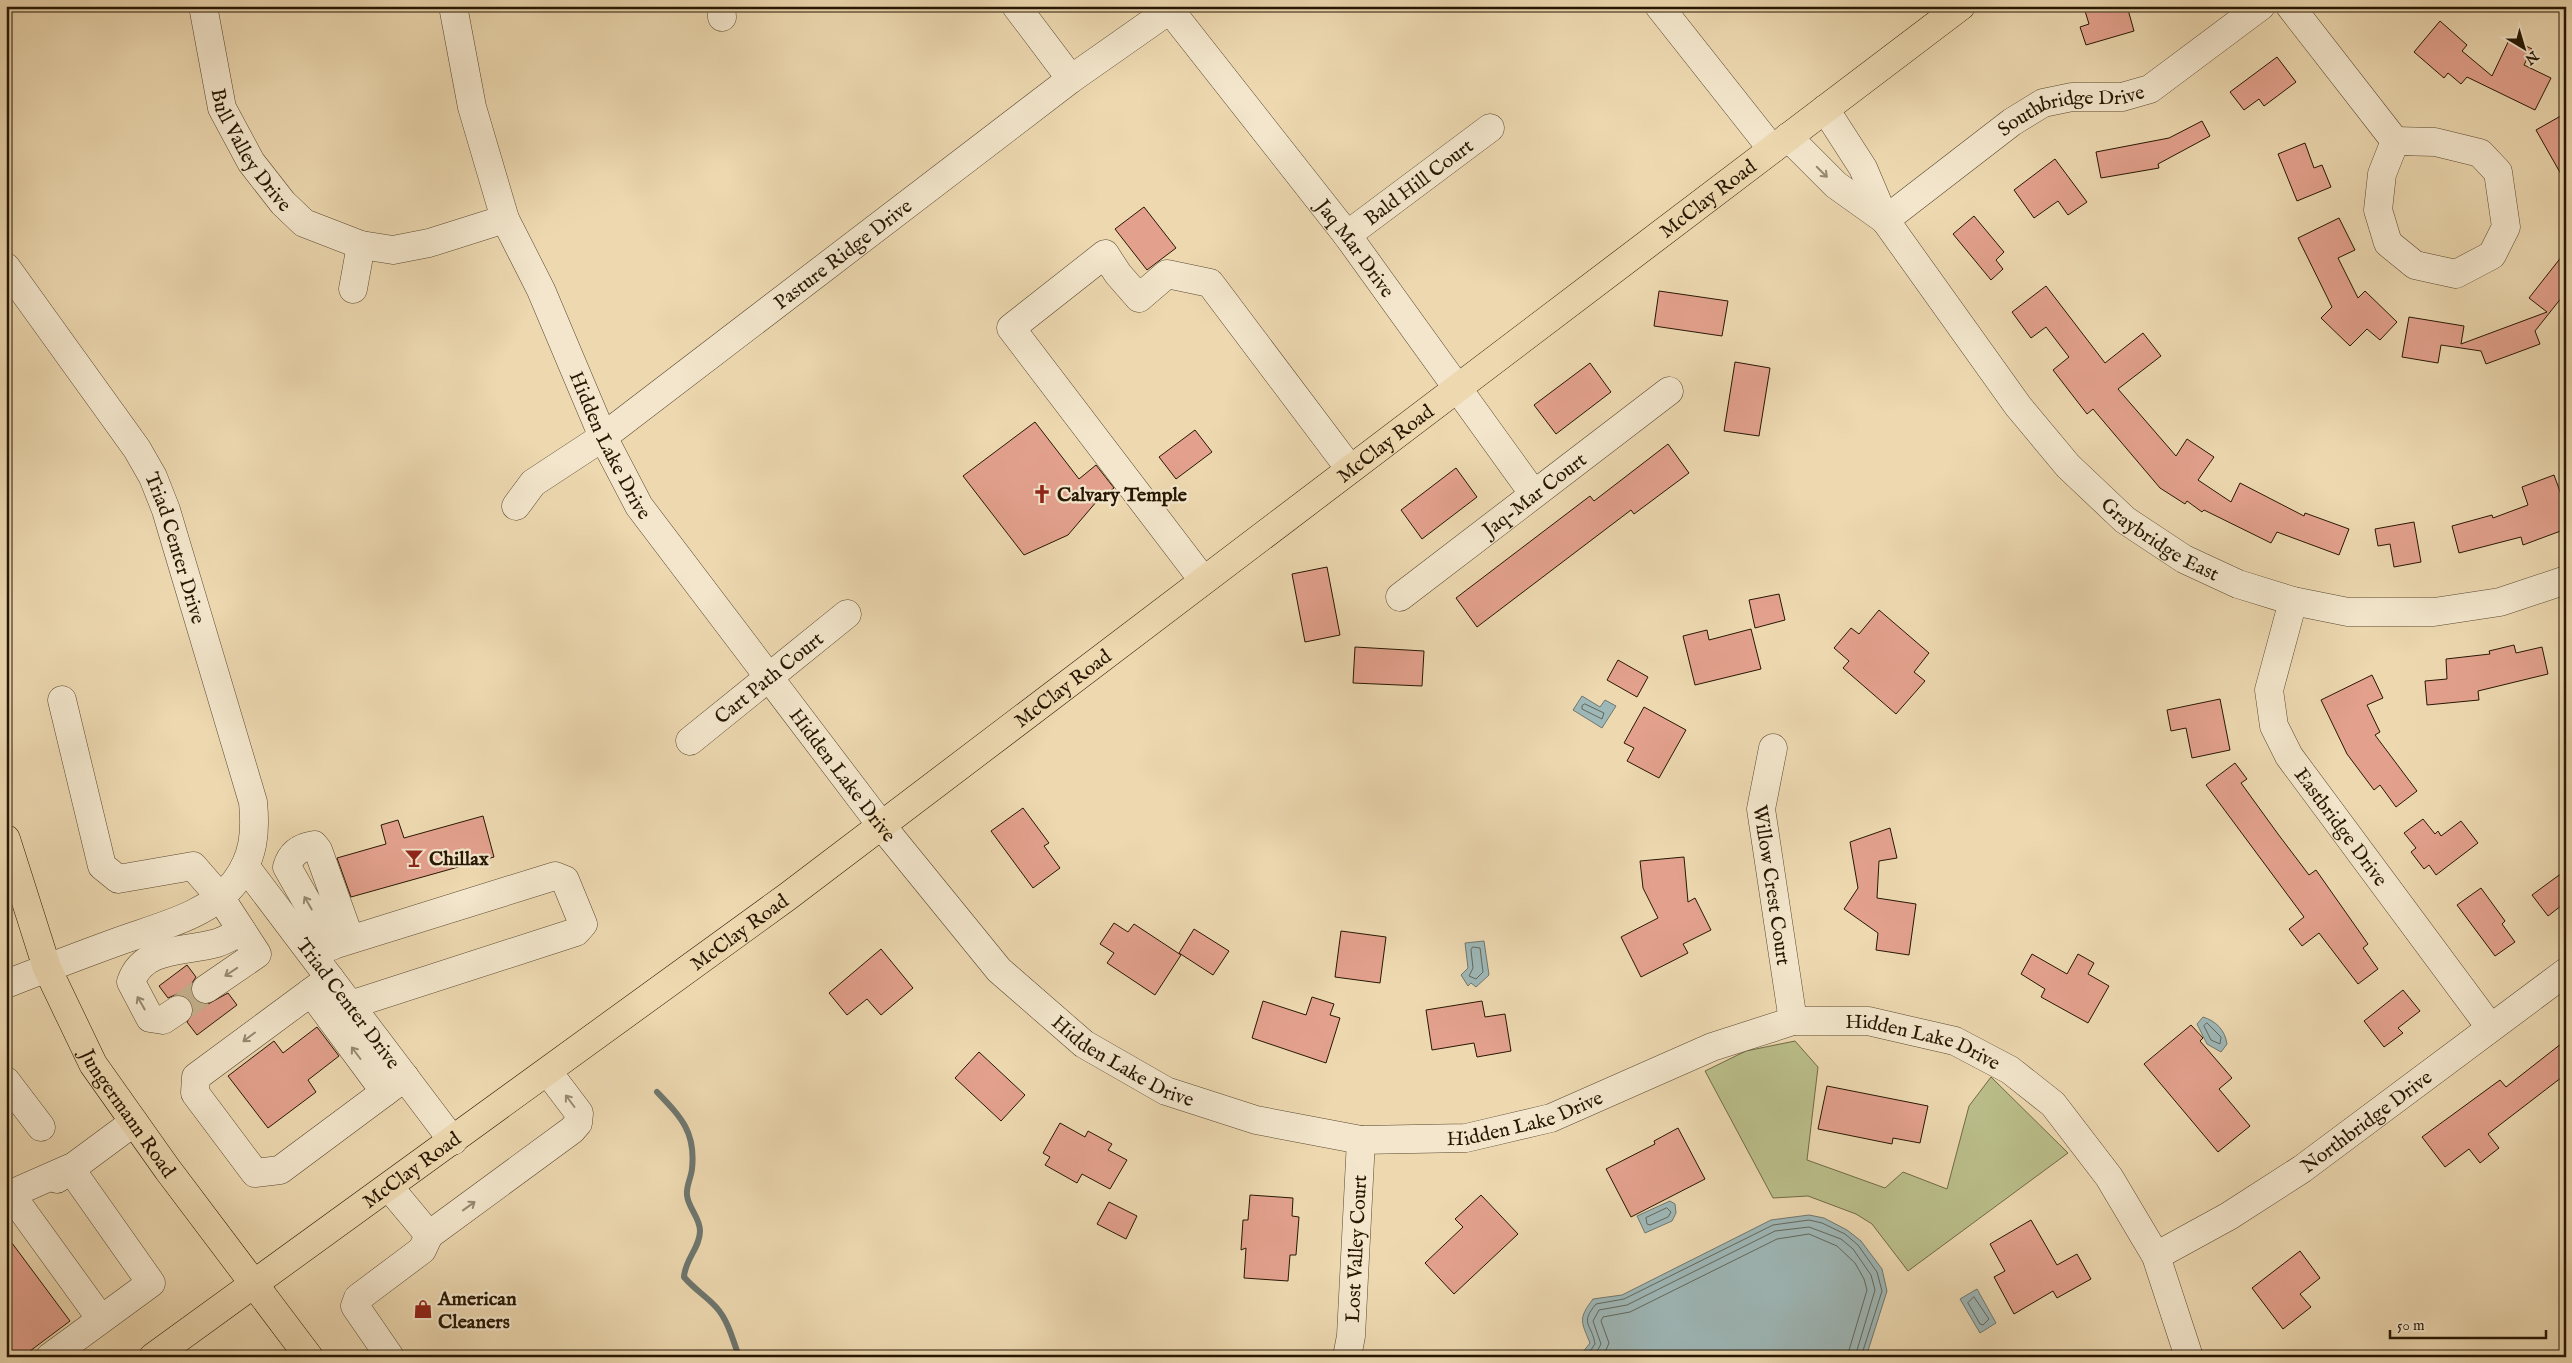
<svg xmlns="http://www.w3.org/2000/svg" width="2572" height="1363" viewBox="0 0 2572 1363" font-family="'IM FELL English',serif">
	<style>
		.green { fill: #babe8a; stroke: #706a46 }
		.water { fill: #9eb7b7; stroke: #6e776f }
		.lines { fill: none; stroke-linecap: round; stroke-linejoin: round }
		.shore { stroke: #62675c; stroke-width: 1 }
		.stream { stroke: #6e776f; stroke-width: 6 }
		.building { fill: #e3a18d; stroke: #271702 }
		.minor-tunnel { stroke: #c5b18d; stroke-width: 28; stroke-dasharray: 28 14; stroke-linecap: butt }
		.minor-casing { stroke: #58472e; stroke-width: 29 }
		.major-casing { stroke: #271702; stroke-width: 29 }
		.minor { stroke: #f3e6cc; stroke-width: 28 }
		.major { stroke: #edd8b0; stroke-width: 28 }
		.oneway { stroke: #978971 }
		.labels { text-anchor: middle; stroke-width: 4.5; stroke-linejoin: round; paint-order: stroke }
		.street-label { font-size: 20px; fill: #271702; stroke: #f3e6cc }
		.poi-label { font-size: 20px; font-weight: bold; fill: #271702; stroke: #f3e6cc; text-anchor: start }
	</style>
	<rect width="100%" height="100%" fill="#edd8b0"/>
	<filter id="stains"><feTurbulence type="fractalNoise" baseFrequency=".004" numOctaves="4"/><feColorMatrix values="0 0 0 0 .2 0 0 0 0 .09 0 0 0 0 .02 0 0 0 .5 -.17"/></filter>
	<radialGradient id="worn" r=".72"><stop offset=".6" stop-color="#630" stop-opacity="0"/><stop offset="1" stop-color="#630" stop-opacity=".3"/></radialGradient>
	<!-- green -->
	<path class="green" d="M1795 1041 1818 1067 1807 1160 1885 1188 1903 1172 1947 1189 1969 1106 1991 1077 2068 1153 1908 1271 1872 1224 1856 1214 1808 1196 1773 1198 1705 1071 1746 1051Z"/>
	<!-- water -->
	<path class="water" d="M1582 696 1600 707 1605 700 1616 706 1602 728 1573 710Z
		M1484 941 1489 975 1476 987 1471 983 1468 986 1461 975 1468 968 1465 943Z
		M2203 1017C2216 1021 2225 1030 2227 1044L2221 1052 2207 1044 2197 1024Z
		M1670 1201 1675 1204 1676 1213 1672 1221 1645 1233 1637 1216Z
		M1809 1215 1824 1218 1847 1230 1861 1241 1882 1269 1887 1291 1866 1357H1579L1590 1343C1581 1321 1578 1319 1593 1299L1622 1295 1771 1220Z
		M1977 1289 1996 1323 1980 1333 1960 1299Z"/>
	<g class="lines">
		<!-- shore -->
		<path class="shore" d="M1585 704 1604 713 1602 719 1582 709V706Z
			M1473 947 1480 948 1483 972 1476 979 1469 976 1473 968 1471 950Z
			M2207 1023 2221 1037 2220 1044 2211 1040 2204 1026Z
			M1667 1208 1671 1212 1668 1217 1650 1225 1647 1224 1646 1218Z
			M1974 1297 1989 1319 1983 1325 1980 1324 1968 1303Z
			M1586 1357 1595 1344C1592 1324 1579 1324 1596 1304L1624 1299 1773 1225 1809 1220 1822 1223 1845 1234 1858 1245 1877 1272 1882 1291 1861 1357
			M1594 1357 1601 1344 1593 1321 1599 1310 1627 1305 1775 1231 1809 1227 1841 1239 1853 1249 1871 1275 1875 1290 1855 1357
			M1603 1357 1609 1343 1601 1321 1603 1317 1630 1312 1777 1239 1809 1234 1837 1246 1855 1263 1864 1279 1867 1290 1847 1357"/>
		<!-- stream -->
		<path class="stream" d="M657 1092C681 1117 696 1132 692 1169 691 1178 686 1186 687 1195 688 1208 700 1217 700 1231 700 1248 685 1259 684 1277 694 1289 706 1296 716 1307 728 1320 733 1340 739 1357"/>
	</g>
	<!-- building -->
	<path class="building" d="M2102 6H2127L2134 31 2086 45 2080 27 2089 24 2085 11Z
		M2440 21 2467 45 2462 51 2492 76 2510 38 2532 49 2524 65 2551 78 2535 110 2467 77 2461 84 2448 73 2444 78 2414 52Z
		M2277 57 2296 82 2264 106 2259 99 2244 110 2230 92Z
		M2566 113V183L2536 130Z
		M2202 121 2210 136 2158 164 2159 168 2101 178 2096 152 2169 138Z
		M2305 143 2314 168 2322 165 2331 187 2297 201 2278 154Z
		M2055 159 2087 202 2068 215 2058 201 2034 218 2014 190Z
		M1144 207 1176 248 1147 270 1115 229Z
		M1974 216 2004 252 1996 260 2003 269 1991 280 1953 234Z
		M2339 218 2355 250 2338 258 2358 298 2365 291 2397 322 2380 340 2367 329 2350 346 2321 318 2332 307 2298 238Z
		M2566 251V292L2535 331 2540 344 2486 364 2481 351 2441 345 2438 363 2402 357 2409 317 2464 326 2461 344 2547 312 2529 298Z
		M2046 286 2105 363 2143 333 2161 356 2118 389 2176 456 2187 439 2214 457 2198 480 2231 502 2240 483 2304 516 2305 513 2349 529 2339 555 2277 532 2271 543 2204 510 2202 512 2187 501 2185 504 2160 488 2093 409 2087 414 2053 370 2069 357 2046 327 2031 338 2012 312Z
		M1659 291 1728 301 1722 336 1654 326Z
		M1735 362 1770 368 1759 436 1724 431Z
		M1590 363 1611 392 1556 434 1534 405Z
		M1035 422 1079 479 1096 465 1114 488 1097 501 1068 535 1024 555 963 476Z
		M1195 430 1212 452 1176 479 1159 457Z
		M1668 444 1689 473 1634 514 1631 510 1477 627 1456 598 1590 496 1594 501Z
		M1456 468 1477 497 1422 539 1401 510Z
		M2554 475 2566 508V529L2523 545 2521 537 2459 553 2452 526 2492 515 2493 518 2528 505 2522 487Z
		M2414 522 2421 562 2394 567 2390 544 2378 546 2375 529Z
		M1327 567 1340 635 1305 642 1292 574Z
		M1779 594 1785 620 1755 628 1749 600Z
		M1879 610 1929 653 1914 672 1925 681 1896 714 1843 668 1849 661 1834 648 1851 628 1859 634Z
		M1751 629 1761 669 1695 685 1683 636 1707 630 1709 640Z
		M2514 645 2516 653 2542 647 2548 674 2478 691 2479 700 2427 705 2425 681 2447 679 2446 659 2490 654 2489 651Z
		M1355 647 1424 651 1422 686 1353 683Z
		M1618 660 1648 677 1637 697 1607 680Z
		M2372 675 2383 698 2367 705 2380 732 2375 735 2417 791 2396 807 2380 785 2374 790 2347 754 2321 700Z
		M2220 699 2230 750 2192 758 2186 728 2171 731 2167 710Z
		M1644 707 1686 730 1659 778 1627 761 1634 748 1624 743Z
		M2235 763 2247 779 2241 783 2278 834 2309 875 2316 870 2368 944 2363 948 2378 969 2358 984 2319 933 2302 946 2289 929 2304 917 2206 785Z
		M1023 808 1049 843 1044 846 1060 868 1033 888 991 831Z
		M483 816 494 857 351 897 337 858 386 844 381 825 398 820 404 838Z
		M2423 819 2435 834 2438 831 2441 836 2461 821 2478 843 2436 875 2429 865 2424 869 2411 852 2416 848 2404 833Z
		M1890 828 1897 858 1879 861 1877 898 1916 904 1909 955 1876 950 1878 933 1844 909 1858 888 1850 842Z
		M1684 857 1688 902 1695 898 1711 930 1683 944 1688 953 1641 977 1621 937 1658 918 1643 888 1640 861Z
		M2566 870V902L2548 916 2532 895Z
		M2481 888 2505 921 2502 924 2515 942 2495 956 2457 905Z
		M1114 923 1128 932 1134 924 1181 955 1155 995 1107 963 1114 953 1100 944Z
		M1194 929 1229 951 1213 975 1179 953Z
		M1341 931 1386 937 1380 983 1335 977Z
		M881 949 913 988 881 1015 867 999 847 1015 829 993Z
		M2032 954 2067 974 2078 954 2094 963 2088 974 2109 986 2088 1023 2041 997 2045 989 2021 974Z
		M187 965 196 977 192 983 191 991 193 997 199 1003 208 1004 228 993 237 1005 197 1035 187 1022 194 1009 191 1001 185 996 177 994 168 998 159 986Z
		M2403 990 2420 1011 2398 1028 2403 1033 2384 1047 2364 1021Z
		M1312 997 1334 1004 1330 1015 1340 1018 1326 1063 1252 1038 1263 1001 1306 1015Z
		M1482 1001 1485 1017 1505 1014 1511 1051 1477 1057 1474 1043 1432 1050 1426 1010Z
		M2191 1025 2203 1038 2200 1041 2232 1078 2219 1089 2250 1126 2218 1152 2144 1064Z
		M317 1027 339 1056 308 1080 316 1092 268 1128 228 1076 274 1041 283 1053Z
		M2566 1040V1074L2488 1134 2499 1148 2480 1163 2469 1149 2445 1167 2422 1137 2500 1080 2506 1087Z
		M979 1052 1025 1095 1001 1121 955 1078Z
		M1827 1086 1928 1106 1920 1143 1893 1138 1892 1144 1818 1129Z
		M1060 1123 1085 1137 1088 1131 1112 1144 1108 1150 1127 1160 1110 1189 1082 1174 1077 1183 1045 1165 1050 1157 1043 1153Z
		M1678 1128 1705 1179 1631 1217 1606 1169 1655 1144 1654 1141Z
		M1250 1195 1293 1198 1292 1216 1299 1217 1296 1255H1290L1288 1281 1244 1278 1246 1248 1241 1250 1243 1220H1248Z
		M1481 1195 1518 1234 1454 1294 1425 1263 1463 1227 1455 1219Z
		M1109 1202 1137 1216 1126 1239 1097 1224Z
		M2031 1220 2057 1265 2077 1254 2091 1279 2057 1298 2053 1291 2014 1314 1994 1277 2005 1271 1990 1244Z
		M6 1235 70 1321 22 1357H6Z
		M2300 1251 2320 1278 2300 1294 2311 1307 2283 1329 2252 1288Z"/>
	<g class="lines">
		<!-- minor-tunnel -->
		<path class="minor-tunnel" d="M178 1010 206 989"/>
		<!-- minor casing -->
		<g class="minor-casing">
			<g id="minor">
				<path id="s1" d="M203 6 222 108 251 162 283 203 304 223 361 245 393 250 429 243 505 219"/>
				<path id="s2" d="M453 6 472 107 505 219 541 290 603 437 639 506 881 825 999 970 1084 1044 1166 1091 1256 1120 1361 1140 1466 1138 1551 1118 1712 1047 1793 1021H1868L1955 1041 2010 1070 2053 1104 2109 1177 2156 1256 2189 1357"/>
				<path d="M721 6 722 17"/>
				<path d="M1016 6 1071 79"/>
				<path d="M1659 6 1772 149"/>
				<path d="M2290 6 2395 141"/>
				<path id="s3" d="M1170 10 1347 235 1533 493"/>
				<path id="s4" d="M1825 109 1863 168 1885 220 2018 406 2068 466 2125 520 2184 559 2238 584 2293 601 2348 612H2434L2500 602 2566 580"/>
				<path d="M1788 137 1836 185 1885 220"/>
				<path d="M2395 141 2435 142 2480 153 2498 172 2506 227 2492 255 2456 274 2415 265 2388 243 2378 210 2382 174Z"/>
				<path id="s5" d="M1885 220 2012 122 2043 103 2072 97H2122L2150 89 2261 6"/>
				<path id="s6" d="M1347 235 1490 128"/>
				<path id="s7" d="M6 267 137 449 153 477 166 510 253 802C256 832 254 857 235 882 208 917 153 928 114 943 78 956 42 970 6 984"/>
				<path d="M353 289 361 245"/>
				<path id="s8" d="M516 506 533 483 603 437 1071 79 1175 6"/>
				<path d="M1203 580 1011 328 1105 254 1118 274 1139 298 1167 274 1210 283 1350 469"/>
				<path id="s9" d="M1400 597 1669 391"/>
				<path id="s10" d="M2293 601 2269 690 2274 726 2289 756 2490 1027"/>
				<path d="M62 700 102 866 118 879 193 866 220 897 257 954 206 989"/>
				<path id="s11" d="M690 741 847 614"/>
				<path id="s12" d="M1773 748 1761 809 1793 1021"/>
				<path id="s13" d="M245 866 453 1141"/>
				<path d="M332 946 287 867C291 853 300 847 314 845L318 850 350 939"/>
				<path d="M311 952 555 876 565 880 583 924 576 932 350 1005"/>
				<path d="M330 978 196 1077 195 1093 255 1173 280 1170 405 1077"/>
				<path d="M311 992 385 1092"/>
				<path d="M178 1010 163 1020 150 1018 131 982C143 946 186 952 217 943 226 940 234 935 242 931"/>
				<path d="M6 1081 41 1127"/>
				<path d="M57 1179 134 1122"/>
				<path d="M389 1187 429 1235 422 1250 358 1298 355 1306 390 1357"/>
				<path d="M6 1200 20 1190 70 1168 151 1283 50 1357"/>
				<path d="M20 1207 101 1319"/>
				<path d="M429 1235 572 1130 578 1123 579 1113 548 1072"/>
				<path id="s14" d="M2156 1256 2229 1216 2302 1169 2566 972"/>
				<path id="s15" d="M1347 1357 1351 1336 1361 1140"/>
			</g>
		</g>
		<!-- major casing -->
		<g class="major-casing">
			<g id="major">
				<path id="s16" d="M6 839 47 968 93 1064 168 1170 309 1357"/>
				<path id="s17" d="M153 1357 787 897 1961 6"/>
			</g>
		</g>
		<!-- minor -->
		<use href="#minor" class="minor"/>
		<!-- major -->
		<use href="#major" class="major"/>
	</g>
	<!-- one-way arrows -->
	<defs><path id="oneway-shaft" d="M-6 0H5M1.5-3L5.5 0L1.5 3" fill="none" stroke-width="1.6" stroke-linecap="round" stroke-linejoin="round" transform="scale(1.25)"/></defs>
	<g class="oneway">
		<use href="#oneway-shaft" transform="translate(1822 172) rotate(45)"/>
		<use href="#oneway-shaft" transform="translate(308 903) rotate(-120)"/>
		<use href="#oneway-shaft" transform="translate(231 972) rotate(146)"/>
		<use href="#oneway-shaft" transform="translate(141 1003) rotate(-120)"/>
		<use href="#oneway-shaft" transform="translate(249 1037) rotate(143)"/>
		<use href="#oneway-shaft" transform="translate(356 1053) rotate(-127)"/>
		<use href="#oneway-shaft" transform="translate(570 1101) rotate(-127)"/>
		<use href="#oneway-shaft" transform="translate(469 1206) rotate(-36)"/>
	</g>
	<!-- icons -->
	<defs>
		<g id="church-bare" transform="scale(1.5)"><path d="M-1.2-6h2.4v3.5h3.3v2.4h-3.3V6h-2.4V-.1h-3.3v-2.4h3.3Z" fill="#8f2418" stroke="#f3e6cc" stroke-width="2.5" paint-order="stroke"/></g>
		<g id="bar-bare" transform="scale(1.5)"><path d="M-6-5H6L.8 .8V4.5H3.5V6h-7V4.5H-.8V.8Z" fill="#8f2418" stroke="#f3e6cc" stroke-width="2.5" paint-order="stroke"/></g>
		<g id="shop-bare" transform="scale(1.5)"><path d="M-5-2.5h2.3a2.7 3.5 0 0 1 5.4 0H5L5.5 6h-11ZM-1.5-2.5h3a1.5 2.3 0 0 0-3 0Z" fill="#8f2418" stroke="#f3e6cc" stroke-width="2.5" paint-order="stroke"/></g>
	</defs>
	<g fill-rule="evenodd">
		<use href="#church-bare" x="1042" y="494"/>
		<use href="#bar-bare" x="414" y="858"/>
		<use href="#shop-bare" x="423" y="1309"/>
	</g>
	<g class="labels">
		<!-- street labels -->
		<g class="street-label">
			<text dy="7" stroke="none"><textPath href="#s5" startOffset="222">Southbridge Drive</textPath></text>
			<text dy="7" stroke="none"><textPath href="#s1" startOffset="154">Bull Valley Drive</textPath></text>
			<text dy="7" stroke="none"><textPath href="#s6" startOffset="89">Bald Hill Court</textPath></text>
			<text dy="7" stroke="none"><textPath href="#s17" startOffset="1939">McClay Road</textPath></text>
			<text dy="7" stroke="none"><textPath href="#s3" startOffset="302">Jaq Mar Drive</textPath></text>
			<text dy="7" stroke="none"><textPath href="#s8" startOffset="414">Pasture Ridge Drive</textPath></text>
			<text dy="7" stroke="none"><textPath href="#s2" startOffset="469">Hidden Lake Drive</textPath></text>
			<text dy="7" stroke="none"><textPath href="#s17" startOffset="1534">McClay Road</textPath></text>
			<text dy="7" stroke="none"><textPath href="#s9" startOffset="169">Jaq-Mar Court</textPath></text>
			<text dy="7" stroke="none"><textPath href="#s4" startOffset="552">Graybridge East</textPath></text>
			<text dy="7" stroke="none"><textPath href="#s7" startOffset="331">Triad Center Drive</textPath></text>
			<text dy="7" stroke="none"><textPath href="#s11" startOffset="101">Cart Path Court</textPath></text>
			<text dy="7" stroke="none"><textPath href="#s17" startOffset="1129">McClay Road</textPath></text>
			<text dy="7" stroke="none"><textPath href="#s2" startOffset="874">Hidden Lake Drive</textPath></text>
			<text dy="7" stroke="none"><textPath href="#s10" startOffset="250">Eastbridge Drive</textPath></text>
			<text dy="7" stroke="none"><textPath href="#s12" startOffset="139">Willow Crest Court</textPath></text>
			<text dy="7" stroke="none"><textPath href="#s17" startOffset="724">McClay Road</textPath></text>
			<text dy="7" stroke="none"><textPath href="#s13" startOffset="172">Triad Center Drive</textPath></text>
			<text dy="7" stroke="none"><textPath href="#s2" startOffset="2119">Hidden Lake Drive</textPath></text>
			<text dy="7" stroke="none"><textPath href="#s2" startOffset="1279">Hidden Lake Drive</textPath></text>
			<text dy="7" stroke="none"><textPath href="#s16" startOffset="302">Jungermann Road</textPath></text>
			<text dy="7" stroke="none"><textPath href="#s2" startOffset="1699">Hidden Lake Drive</textPath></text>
			<text dy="7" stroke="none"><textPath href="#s14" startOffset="250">Northbridge Drive</textPath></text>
			<text dy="7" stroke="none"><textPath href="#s17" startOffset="319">McClay Road</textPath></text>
			<text dy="7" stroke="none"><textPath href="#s15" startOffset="109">Lost Valley Court</textPath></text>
		</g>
		<!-- poi labels -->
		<g class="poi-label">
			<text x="1057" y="501">Calvary Temple</text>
			<text x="429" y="865">Chillax</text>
			<text x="438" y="1305">American<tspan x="438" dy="23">Cleaners</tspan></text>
		</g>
	</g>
	<!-- margin -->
	<rect width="2572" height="1363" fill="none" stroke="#edd8b0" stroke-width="25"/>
	<rect x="8" y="8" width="2557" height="1348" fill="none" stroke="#271702" stroke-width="2.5"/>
	<rect x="12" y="12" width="2547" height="1338" fill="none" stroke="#271702"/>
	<!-- north arrow -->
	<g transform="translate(2524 48) rotate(142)" stroke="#f3e6cc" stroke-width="4" paint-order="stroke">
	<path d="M0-4L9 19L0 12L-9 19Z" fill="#271702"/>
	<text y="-8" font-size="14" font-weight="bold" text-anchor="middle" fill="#271702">N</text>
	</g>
	<!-- scale -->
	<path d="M2390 1330v8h156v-8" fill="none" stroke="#271702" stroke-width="2.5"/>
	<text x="2397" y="1330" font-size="15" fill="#271702" stroke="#f3e6cc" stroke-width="4" paint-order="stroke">50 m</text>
	<rect width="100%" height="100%" filter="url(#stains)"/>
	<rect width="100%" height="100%" fill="url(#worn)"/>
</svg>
